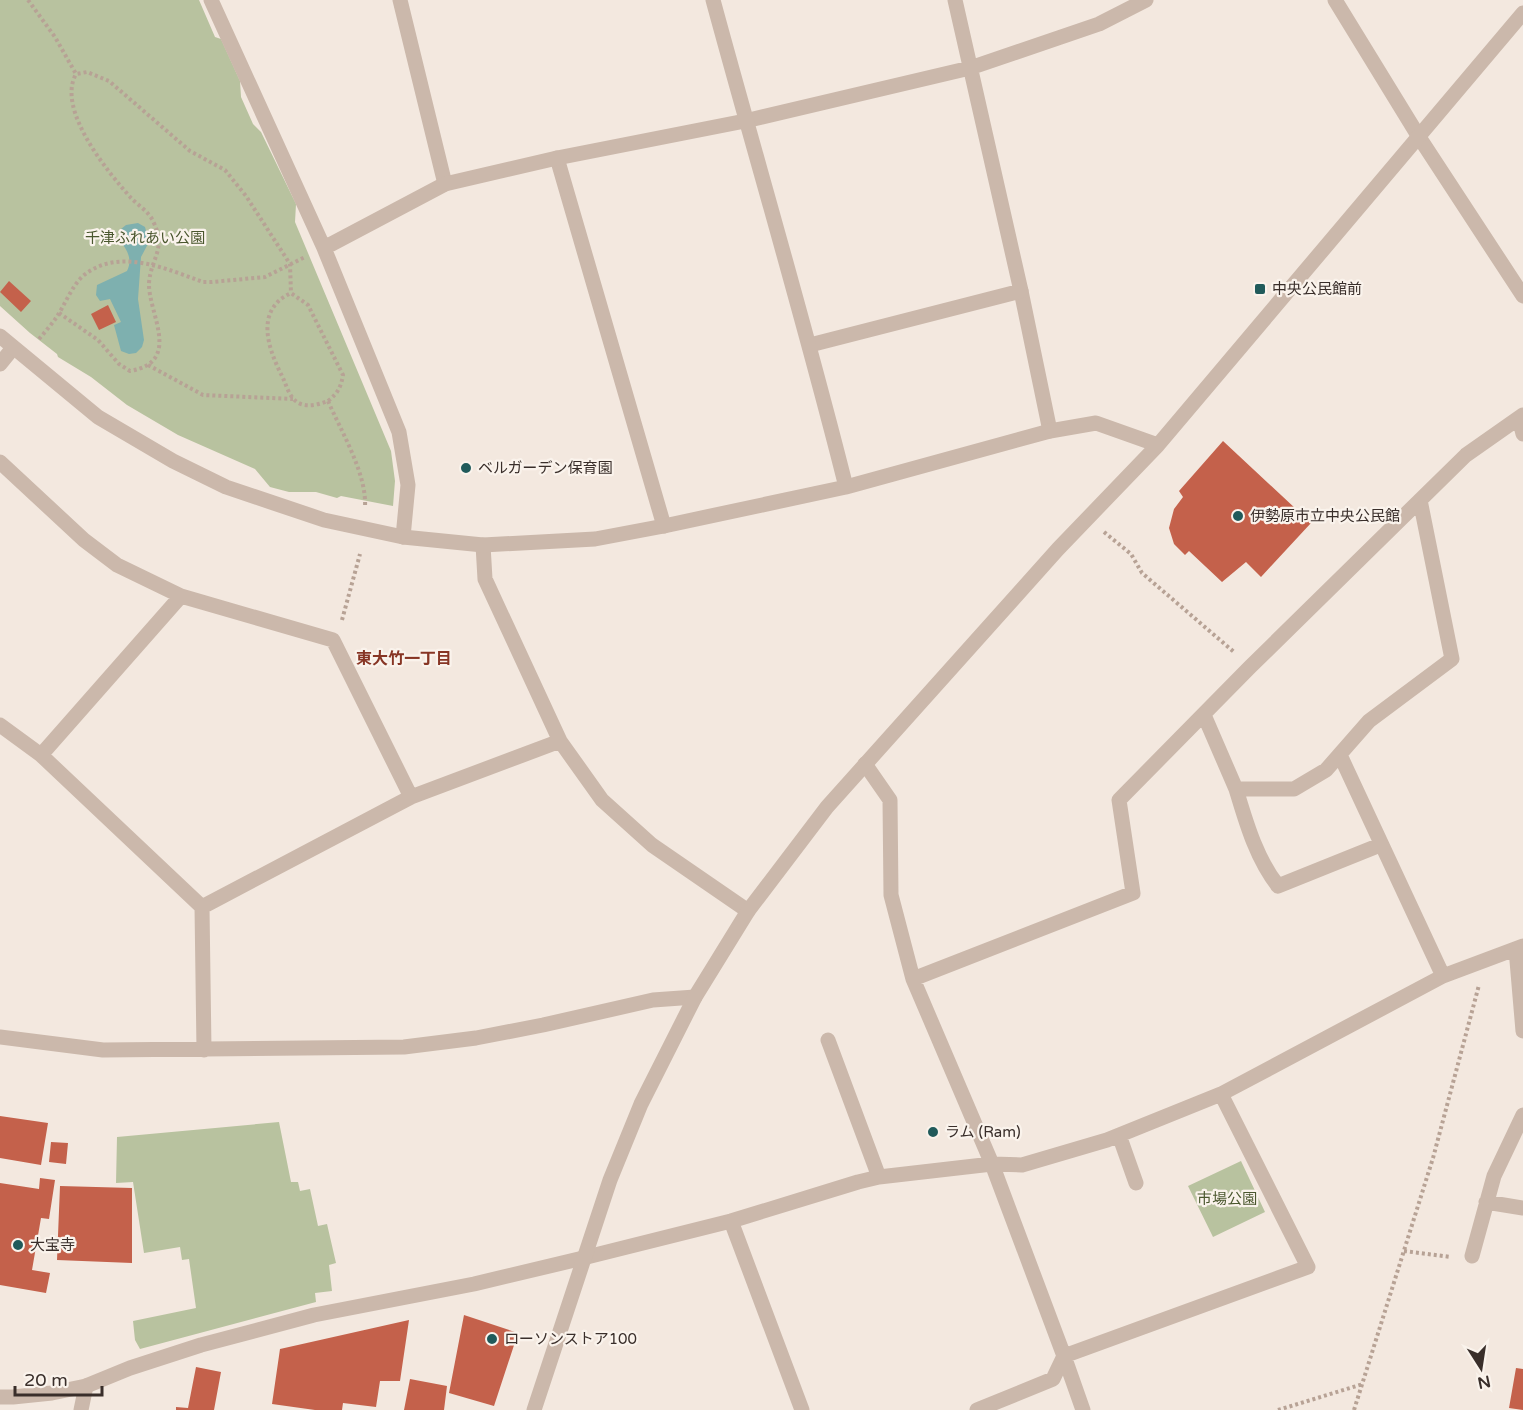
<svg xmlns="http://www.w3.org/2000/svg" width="1523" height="1410" viewBox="0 0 1523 1410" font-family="'Varela Round','Noto Sans JP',sans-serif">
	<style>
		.green { fill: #b8c29f }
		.water { fill: #7eb0af }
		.building { fill: #c4614b }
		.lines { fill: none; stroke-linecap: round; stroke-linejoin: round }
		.path { stroke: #b7a295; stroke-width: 4; stroke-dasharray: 3 3; stroke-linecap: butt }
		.service { stroke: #cbb8ab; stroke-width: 15 }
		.pedestrian { stroke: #cbb8ab; stroke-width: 15 }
		.minor { stroke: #cbb8ab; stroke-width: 15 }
		.tertiary { stroke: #cbb8ab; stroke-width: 15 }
		.poi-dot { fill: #205a5a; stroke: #faf3ec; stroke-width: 2 }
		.labels { text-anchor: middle; stroke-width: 4.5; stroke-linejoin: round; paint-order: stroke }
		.park-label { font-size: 15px; fill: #4a572e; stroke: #faf3ec }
		.poi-label { font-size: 15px; fill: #392e2a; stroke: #faf3ec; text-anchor: start }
		.neighbourhood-label { font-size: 16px; font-weight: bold; fill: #873524; stroke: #faf3ec }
	</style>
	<rect width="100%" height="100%" fill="#f3e8df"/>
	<!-- green -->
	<path class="green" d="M0 0H199L215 37 221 39 240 81 241 97 253 124 261 132 296 204 295 222 391 451 395 481 393 506 341 496 337 498 316 492H289L270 487 255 469 178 435 127 405 91 377 58 357 57 354 30 333 0 306Z
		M279 1122 291 1182H298L300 1191 310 1189 318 1226 327 1224 336 1263 329 1265 332 1291 315 1293 316 1302 140 1349 135 1340 133 1321 196 1308 189 1259 182 1260 180 1247 144 1253 133 1182 116 1183 117 1137Z
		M1241 1161 1265 1212 1213 1237 1188 1186Z"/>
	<!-- water -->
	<path class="water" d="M138 223 145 227 149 242 141 257 138 299 144 340 142 347 136 353 129 354 121 351 114 325 121 322 110 299 100 301 96 295 97 285 127 271C133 259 127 249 119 240L121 229 126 225Z"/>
	<!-- building -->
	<path class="building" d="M9 281 31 301 21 312 0 292Z
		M108 305 116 322 99 330 91 314Z
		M1223 441 1311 523 1261 577 1246 562 1222 582 1189 551 1185 555 1174 544 1169 528 1174 509 1183 497 1179 491Z
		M0 1116 48 1123 41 1165 0 1158Z
		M51 1142 68 1143 66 1164 49 1162Z
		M40 1178 55 1180 49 1219 41 1218 32 1270 50 1273 46 1293 0 1285V1183L39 1189Z
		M60 1186 132 1188V1263L57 1260Z
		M464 1315 518 1333 494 1406 449 1393Z
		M409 1320 400 1381H380L376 1407 343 1403 342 1410H315L272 1404 280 1349Z
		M196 1367 221 1372 214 1410H176V1407L188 1408Z
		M1516 1368 1523 1369V1410L1509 1408Z
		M410 1379 447 1386 444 1410H404Z"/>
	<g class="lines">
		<!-- path -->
		<path class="path" d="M28 0 55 37 76 74 87 72 109 81 190 151 225 170 246 196 290 264 291 293
			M59 313 98 340 119 364 130 371C183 362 148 313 149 283 151 257 167 250 153 221 149 212 138 205 131 198 108 172 56 110 76 74
			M39 339C45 332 51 325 56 318 65 305 72 285 84 275 120 247 166 269 203 282H212L265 277 305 257
			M148 365 203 395 293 399
			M328 401C338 393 341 387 343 375L308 305 291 293C254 310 268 349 283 378 287 387 290 400 301 404 310 407 320 404 328 401 341 431 367 474 365 507
			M1104 532 1131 554 1142 573 1234 652
			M342 620 360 554
			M1404 1251 1451 1257
			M1278 1410 1363 1384
			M1354 1410 1433 1158 1479 985"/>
		<!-- service -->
		<path class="service" d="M400 0 445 184
			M557 158 664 526
			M1021 291 1050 431"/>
		<!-- pedestrian -->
		<path class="pedestrian" d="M81 1410 86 1386"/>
		<!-- minor -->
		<path class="minor" d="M211 0 324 248 399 432 408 485 403 537
			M1335 0 1419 137 1523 296
			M324 248 445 184 557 158 745 121 970 68 1099 24 1146 0
			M810 345 1021 291 955 0
			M0 364 13 348
			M1519 418 1523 434
			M0 462 84 540 117 565 181 596 333 640 411 797
			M483 545 485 579 560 741 602 800 652 845 748 911
			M1204 715 1236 789H1294L1326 770 1369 721 1452 659 1420 500
			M0 725 41 755 202 907 204 1050
			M41 755 181 596
			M1340 755 1443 976
			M865 764 890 800 891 895 913 979 992 1164 1064 1356 1083 1410
			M1236 789C1246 822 1256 858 1278 886L1380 845
			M202 907 411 797 560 741
			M1516 949 1523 1031
			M913 979 1133 893 1119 800 1250 667 1466 455 1523 415
			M0 1037 103 1050 404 1047 476 1038 543 1025 653 1000 695 997
			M828 1040 879 1177
			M1119 1135 1136 1183
			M1486 1202 1523 1208
			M731 1221 802 1410
			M1472 1256 1494 1176 1523 1115
			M0 1397H13L52 1393 86 1386 130 1368 201 1345 314 1315 474 1284 583 1258 731 1221 858 1182 879 1177 992 1164 1022 1165 1107 1140 1221 1094 1443 976 1523 946
			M977 1410 1053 1379 1064 1356 1308 1267 1221 1094"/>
		<!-- tertiary -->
		<path class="tertiary" d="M713 0C757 162 805 323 846 487
			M0 336 98 417 173 461 226 487 324 520 403 537 483 545 595 539 664 526 846 487 1050 431 1096 423 1158 445
			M534 1410 610 1180 641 1104 695 997 748 911 827 807 1058 549 1158 445 1523 13"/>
	</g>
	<!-- markers -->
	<g class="poi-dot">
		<rect x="1254" y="283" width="12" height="12" rx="3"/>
		<circle cx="466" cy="468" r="6"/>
		<circle cx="1238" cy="516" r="6"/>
		<circle cx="933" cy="1132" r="6"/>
		<circle cx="18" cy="1245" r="6"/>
		<circle cx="492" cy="1339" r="6"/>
	</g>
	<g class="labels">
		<!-- park labels -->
		<g class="park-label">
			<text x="145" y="243">千津ふれあい公園</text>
			<text x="1227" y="1204">市場公園</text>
		</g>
		<!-- poi labels -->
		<g class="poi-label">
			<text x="1272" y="294">中央公民館前</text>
			<text x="478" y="473">ベルガーデン保育園</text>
			<text x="1250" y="521">伊勢原市立中央公民館</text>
			<text x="945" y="1137">ラム (Ram)</text>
			<text x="30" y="1250">大宝寺</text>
			<text x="504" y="1344">ローソンストア100</text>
		</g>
		<!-- neighbourhood labels -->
		<g class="neighbourhood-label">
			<text x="404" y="664">東大竹一丁目</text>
		</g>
	</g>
	<!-- north arrow -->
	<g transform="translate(1481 1368) rotate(168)" stroke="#faf3ec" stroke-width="4.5" paint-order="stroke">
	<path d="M0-4.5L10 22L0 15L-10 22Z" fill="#392e2a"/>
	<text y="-9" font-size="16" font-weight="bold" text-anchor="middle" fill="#392e2a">N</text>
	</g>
	<!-- scale -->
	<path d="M15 1386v9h87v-9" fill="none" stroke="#392e2a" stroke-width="3"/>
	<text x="24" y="1386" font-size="18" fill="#392e2a" stroke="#faf3ec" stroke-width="4.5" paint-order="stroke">20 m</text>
</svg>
